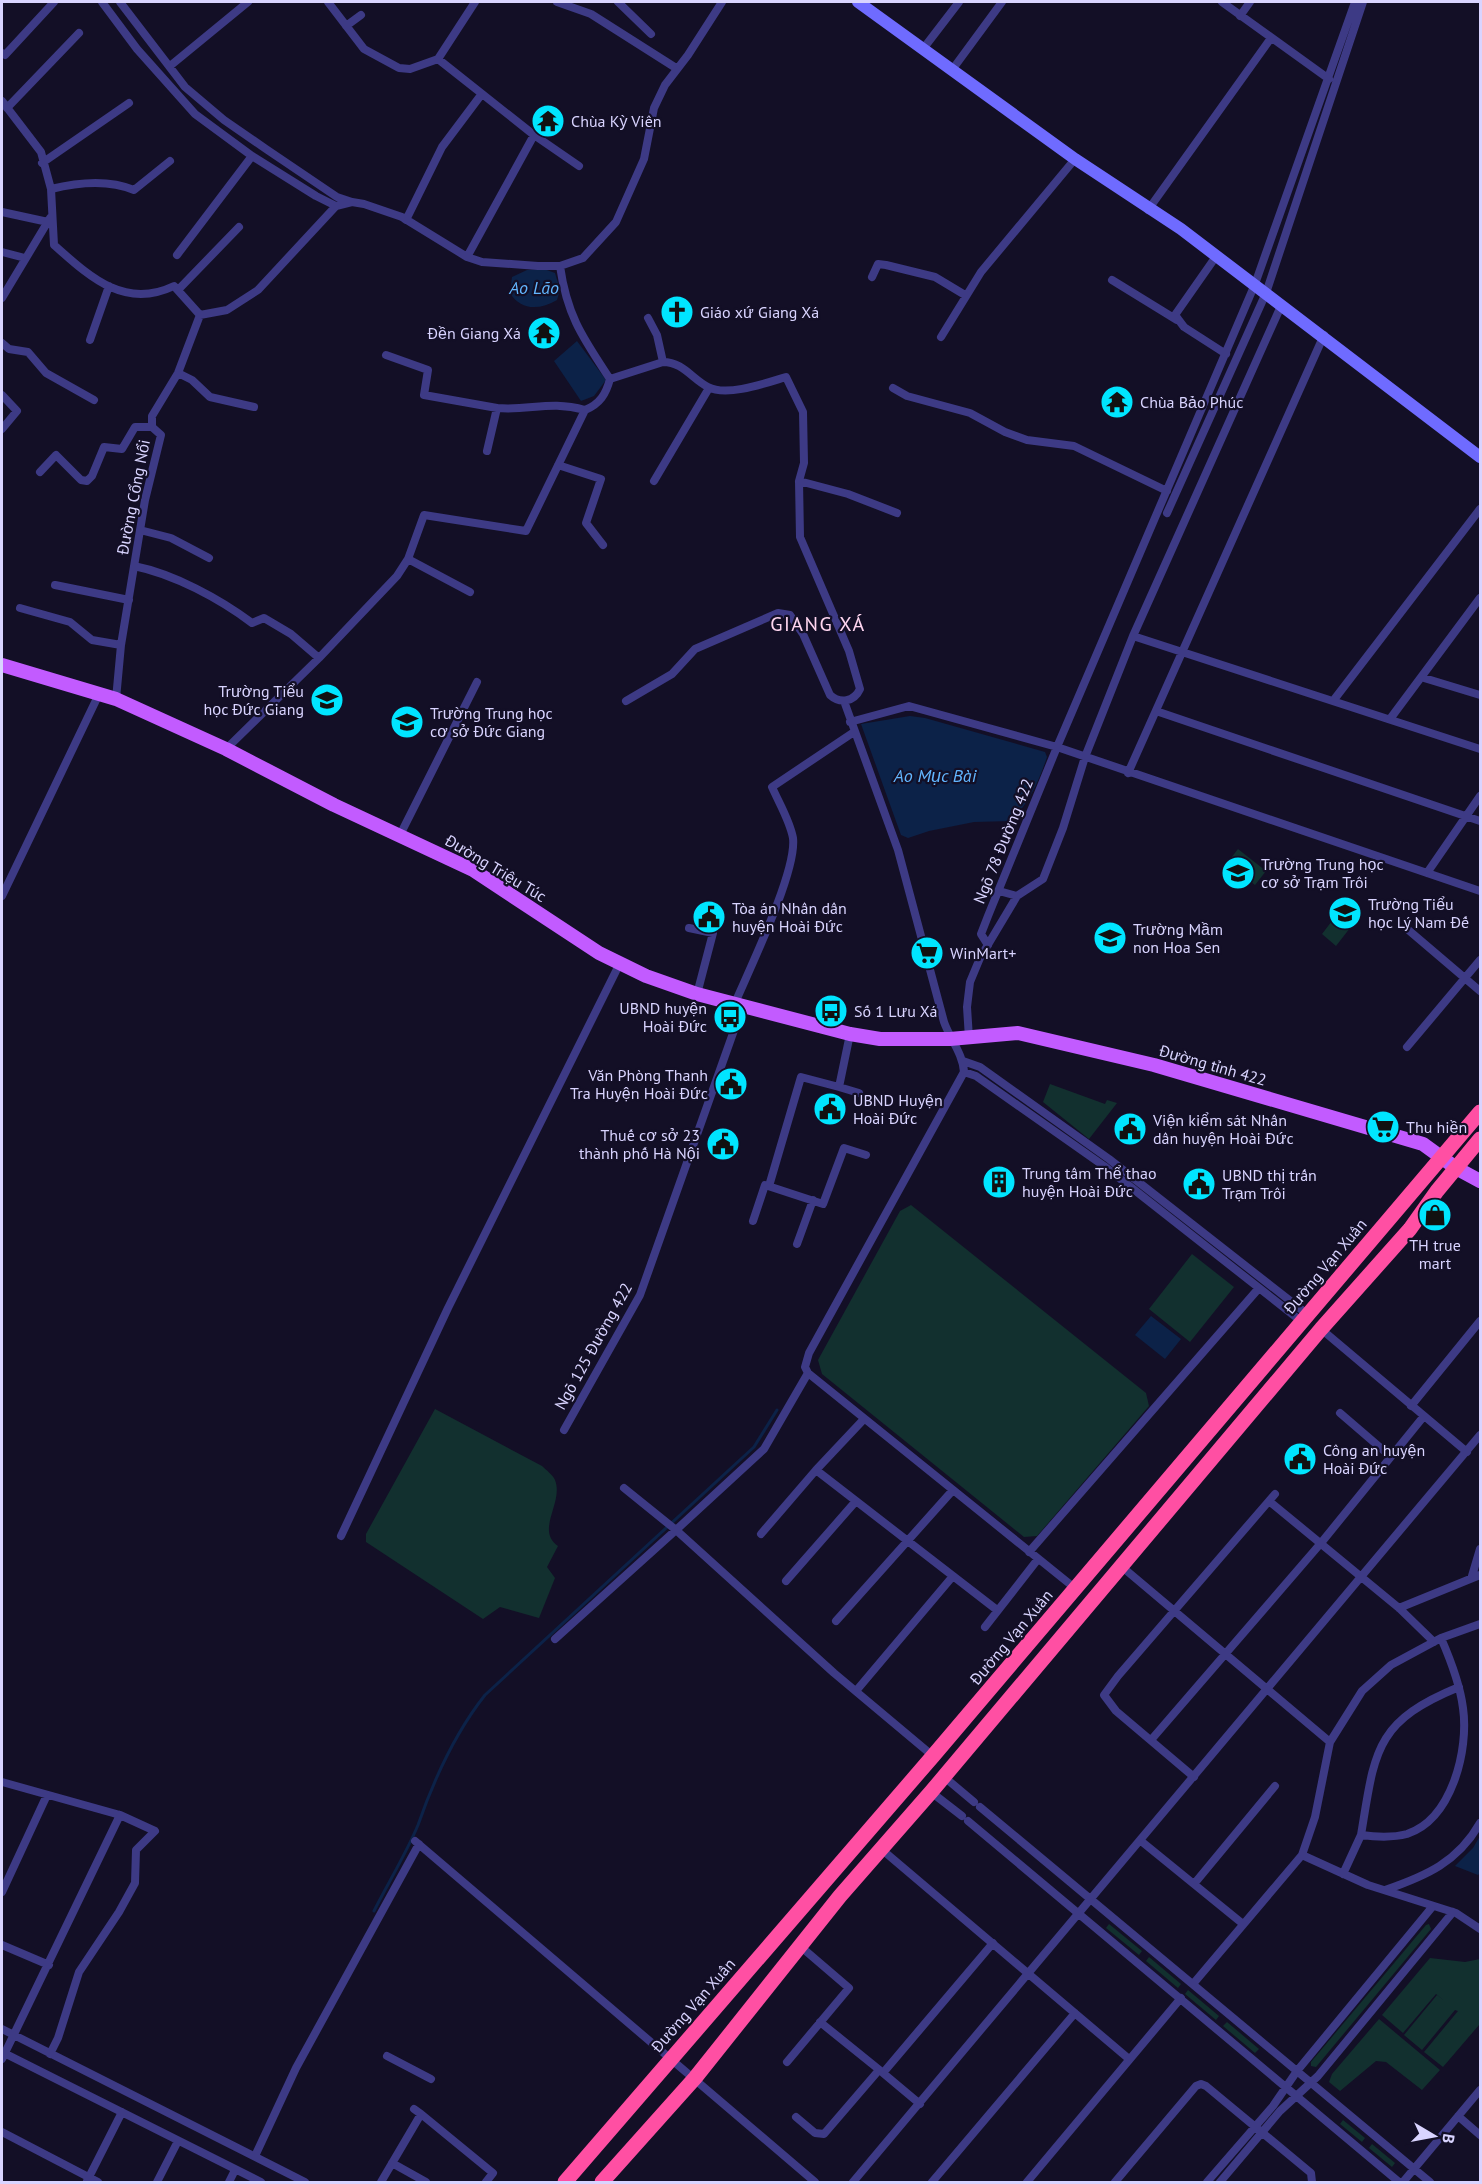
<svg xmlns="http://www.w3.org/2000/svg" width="1482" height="2184" viewBox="0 0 1482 2184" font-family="'PT Sans',sans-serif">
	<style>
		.green { fill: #12302f }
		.water { fill: #0c2248 }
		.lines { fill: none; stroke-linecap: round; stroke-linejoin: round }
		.stream { stroke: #0c2248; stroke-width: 3 }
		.street { stroke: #3d3a85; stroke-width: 8 }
		.secondary { stroke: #6f6bff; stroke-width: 12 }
		.primary { stroke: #c25bff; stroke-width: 14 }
		.highway { stroke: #ff4fa3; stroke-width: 15 }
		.labels { text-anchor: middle; stroke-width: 4.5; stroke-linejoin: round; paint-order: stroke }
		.poi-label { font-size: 16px; fill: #d9d4ff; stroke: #130f26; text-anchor: start }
		.street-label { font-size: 16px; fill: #d9d4ff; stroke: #130f26 }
		.water-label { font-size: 18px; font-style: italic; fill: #62b6ff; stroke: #130f26 }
		.quarter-label { font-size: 20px; letter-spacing: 1.5px; fill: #ffd6f0; stroke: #130f26 }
	</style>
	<rect width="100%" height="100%" fill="#130f26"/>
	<!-- green -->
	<path class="green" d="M1238 849 1266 871 1255 885 1227 863Z
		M1335 917 1350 928 1336 946 1322 934Z
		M1050 1084 1105 1104 1107 1100 1117 1103 1089 1139 1043 1102Z
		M911 1205 1146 1393 1149 1406 1037 1536 1024 1537 822 1374 818 1360 900 1211Z
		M1192 1254 1234 1287 1190 1342 1149 1309Z
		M435 1409 542 1466C546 1470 553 1475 555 1480 564 1503 535 1530 558 1546L547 1567 555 1578 539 1618 500 1607 483 1619 366 1542V1534Z
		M1109 1924 1142 1951 1139 1955 1106 1928Z
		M1429 1924 1431 1929 1316 2067 1311 2066V2062L1426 1925Z
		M1149 1957 1181 1984 1178 1988 1146 1961Z
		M1430 1958 1465 1962 1480 1959 1479 2025 1443 2067 1424 2052 1458 2011 1455 2010 1422 2050 1404 2035 1437 1995 1445 2001 1436 1994 1403 2033 1382 2015Z
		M1188 1990 1219 2016 1216 2020 1185 1994Z
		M1379 2019 1440 2070 1422 2090 1386 2062 1376 2061 1340 2091 1329 2082 1332 2074Z
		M1227 2022 1259 2049 1255 2053 1223 2026Z
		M1343 2120 1365 2138 1362 2142 1340 2124Z
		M1372 2144 1395 2163 1392 2167 1369 2148Z"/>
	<!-- water -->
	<path class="water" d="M544 269 555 273 560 290 557 300C540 310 521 311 510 293L512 277 527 270Z
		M577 341 606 380 594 396 581 401 554 361Z
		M910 716 925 718 1045 752 1047 757C1039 781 1029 803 1011 821L974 822 929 831 908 838 901 835 861 724Z
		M1151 1316 1181 1339 1165 1359 1135 1335Z
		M1480 1836V1873L1478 1875 1455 1866 1473 1848Z"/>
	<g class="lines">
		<!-- stream -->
		<path class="stream" d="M374 1911C388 1883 406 1854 418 1825 434 1779 455 1733 485 1695L754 1447 777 1410"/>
		<!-- street -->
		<path class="street" d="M102 2 137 49 195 114 252 156 316 196 336 206 352 202 364 204 402 217 467 257 482 262 538 266H560L583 258 616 222 644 159 654 108 665 85 688 55 722 2
			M120 2 185 87 224 120 266 149 337 197 352 202
			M328 2 364 49 399 68 410 69 438 59 475 2
			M557 2 591 14 676 68
			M618 2 651 34
			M1222 2 1329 79
			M1240 16 1250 2
			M346 26 361 15
			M923 49 959 2
			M2 53 5 55 54 2
			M438 59 534 135 579 166
			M170 66 248 2
			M952 70 1002 2
			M2 101 41 152 51 189 54 245C89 276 124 310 174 286L200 315
			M7 108 79 33
			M42 163 129 103
			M51 189C79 182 108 179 134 190L170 161
			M1148 210 1271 38
			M2 212 48 222
			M406 220 442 147 481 95
			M2 252 25 258
			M177 255 252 156
			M1217 255 1175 315 1184 327 1226 354
			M467 257 534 135
			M872 277 878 264 886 265 935 277 965 295
			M1112 280 1177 320
			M178 290 239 227
			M2 298 50 218
			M648 318 657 335 663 362
			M941 337 981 272 1075 159
			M90 340 109 286
			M2 343 9 349 28 352 46 373 94 400
			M386 355 428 370 424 395 497 408C530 411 550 400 585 410
			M178 373 192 380 210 397 254 407
			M610 379 663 362C683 362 692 379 708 387 727 397 766 383 786 377L803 412 804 463 799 481 800 537 849 651 860 689C854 702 840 704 830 695L803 634 790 615 778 613 695 649 672 674 626 701
			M893 388 907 396 970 413 1005 432 1027 440 1074 446 1167 491
			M2 395 17 411 2 429
			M487 451 497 408
			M558 465 601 479 586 523 603 545
			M40 472 56 455 81 480 87 481 92 476 104 447 122 449 135 427H152
			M654 481 709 388
			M799 481 848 494 897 513
			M1167 513 1266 293 1363 2
			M140 530 171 538 209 558
			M408 559 470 592
			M134 566C174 574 220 599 252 623L264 618 291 634 319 658
			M55 585 129 600
			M20 608 70 622 92 640 121 645
			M1133 636 1480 749
			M1424 678 1480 695
			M116 699 121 645 145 500 161 435 152 427V416L178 373 200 315 227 310 258 290 336 206
			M844 701 898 850 944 1022C950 1039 963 1054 964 1072L809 1353 805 1367 808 1373 1076 1589
			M1333 701 1480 509
			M1156 711 1480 821
			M1390 719 1480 598
			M850 722 909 706 1057 747 1480 891
			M226 749 319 658 397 576 408 559 424 515 526 531 585 410C600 404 606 394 610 379 583 338 567 316 560 266
			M1128 773 1324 335
			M400 835 477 682
			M1427 873 1480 796
			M999 891 1017 896
			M2 896 99 694
			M689 928 713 933 697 994
			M1406 928 1480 991
			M988 945 981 934 988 916 1057 747 1255 284 1355 2
			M735 1003C750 968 797 871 793 838 790 821 779 803 772 787L854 732
			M969 1038 967 1007 970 982 980 958 1017 896 1043 879 1063 828 1085 757 1133 636 1281 306
			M1407 1047 1480 960
			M963 1061 980 1067 1109 1159 1307 1314
			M964 1072 976 1076 1104 1166 1301 1321
			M839 1087 859 1093
			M769 1186 801 1077 839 1087 850 1034
			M753 1221 765 1185 823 1204 844 1148 866 1155
			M797 1244 813 1200
			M1321 1329 1467 1452
			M808 1373 764 1449 676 1530 834 1673 933 1756
			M1411 1406 1480 1321
			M1340 1413 1390 1456
			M564 1430 640 1295 743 1005
			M816 1470 997 1610
			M1269 1501 1399 1608 1434 1642
			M761 1534 816 1470 864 1419
			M341 1536 448 1308 620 963
			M1029 1552 1259 1288
			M1121 1566 1330 1742
			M1472 1576 1480 1549
			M786 1581 856 1501
			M1399 1608 1480 1575
			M836 1621 953 1490
			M985 1627 1038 1559
			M1441 1638C1451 1661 1460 1684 1463 1708 1469 1750 1452 1819 1407 1834 1392 1838 1376 1837 1361 1835 1375 1751 1374 1722 1459 1687
			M555 1639 676 1530 624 1488
			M856 1691 953 1576
			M1151 1740 1321 1543 1424 1416
			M943 1776 974 1802
			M1194 1777 1116 1711 1104 1695 1118 1676 1275 1494
			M2 1782 120 1815 2 2059
			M931 1792 962 1816
			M980 1807 1430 2182
			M968 1821 1399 2182
			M415 1841 815 2182
			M1141 1841 1243 1924
			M880 1848 1129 2059
			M1302 1855 1368 1885 1456 1913 1480 1929
			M1343 1874 1361 1835
			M1194 1884 1275 1786
			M1385 1890C1426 1876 1458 1862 1480 1823
			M2 1892 47 1795
			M2 1945 49 1965
			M1193 1984 1302 1855 1315 1817 1330 1742 1362 1691 1391 1665 1441 1638 1480 1624
			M820 2022 882 2072
			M2 2029 305 2182
			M2 2052 261 2182
			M50 2054 58 2038 79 1972 119 1912 135 1883 136 1850 155 1831 120 1815
			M387 2056 431 2079
			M787 2062 849 1988 800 1946
			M920 2104 883 2073 993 1943
			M414 2109 421 2114
			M1458 2116 1480 2135
			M796 2117 815 2133 824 2134 879 2070
			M2 2132 98 2182
			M255 2156 296 2068 419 1844
			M392 2163 426 2182
			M87 2181 122 2112
			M157 2182 178 2141
			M229 2182 235 2170
			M381 2182 421 2114 493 2173 486 2182
			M853 2182 1480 1435
			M932 2182 1075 2013
			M1027 2182 1181 1998
			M1115 2182 1196 2086 1201 2084 1206 2086 1311 2173 1312 2182
			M1207 2182 1273 2106 1297 2071 1433 1906
			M1220 2182 1280 2111 1318 2076 1453 1912
			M1403 2182 1480 2090"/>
		<!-- secondary -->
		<path class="secondary" d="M858 2 1075 159 1181 229 1480 457"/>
		<!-- primary -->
		<path class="primary" d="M2 665 116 699 226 749 334 805 473 870 599 953 646 976 697 994 850 1034 880 1039H950L1018 1033 1154 1065 1423 1144 1456 1168 1480 1181"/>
		<!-- highway -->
		<path class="highway" d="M565 2182 933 1756 1480 1112
			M602 2182 695 2078 840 1896 931 1792 1321 1329 1410 1229 1437 1191 1480 1139"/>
	</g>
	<!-- icons -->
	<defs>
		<g id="temple-disc" transform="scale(1.725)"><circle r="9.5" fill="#00e5ff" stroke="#130f26"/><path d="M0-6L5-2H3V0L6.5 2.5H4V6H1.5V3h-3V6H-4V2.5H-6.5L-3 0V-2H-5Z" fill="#111"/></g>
		<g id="church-disc" transform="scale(1.725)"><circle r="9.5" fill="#00e5ff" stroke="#130f26"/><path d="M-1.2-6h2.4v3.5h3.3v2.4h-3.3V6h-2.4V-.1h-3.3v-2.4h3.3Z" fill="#111"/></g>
		<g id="school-disc" transform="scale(1.725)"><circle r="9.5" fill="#00e5ff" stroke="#130f26"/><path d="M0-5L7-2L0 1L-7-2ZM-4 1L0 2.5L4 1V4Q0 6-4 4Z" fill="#111"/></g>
		<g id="civic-disc" transform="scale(1.725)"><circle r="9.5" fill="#00e5ff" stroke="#130f26"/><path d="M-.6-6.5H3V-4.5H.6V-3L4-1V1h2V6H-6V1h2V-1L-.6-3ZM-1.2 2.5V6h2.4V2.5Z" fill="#111"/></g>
		<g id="supermarket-disc" transform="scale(1.725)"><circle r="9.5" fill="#00e5ff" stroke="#130f26"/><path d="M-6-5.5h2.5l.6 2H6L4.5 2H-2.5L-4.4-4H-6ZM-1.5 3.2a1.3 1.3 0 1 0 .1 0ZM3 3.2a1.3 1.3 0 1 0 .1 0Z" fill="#111"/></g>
		<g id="bus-disc" transform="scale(1.725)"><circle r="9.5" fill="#00e5ff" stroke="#130f26"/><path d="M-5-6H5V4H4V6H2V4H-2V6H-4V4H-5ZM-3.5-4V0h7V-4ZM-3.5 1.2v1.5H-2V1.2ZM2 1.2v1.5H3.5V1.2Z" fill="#111"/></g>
		<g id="building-disc" transform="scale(1.725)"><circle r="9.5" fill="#00e5ff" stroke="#130f26"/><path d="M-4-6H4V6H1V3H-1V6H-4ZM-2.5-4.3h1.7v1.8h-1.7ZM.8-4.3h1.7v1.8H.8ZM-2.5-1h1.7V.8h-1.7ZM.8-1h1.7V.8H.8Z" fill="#111"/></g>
		<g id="shop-disc" transform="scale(1.725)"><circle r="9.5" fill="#00e5ff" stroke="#130f26"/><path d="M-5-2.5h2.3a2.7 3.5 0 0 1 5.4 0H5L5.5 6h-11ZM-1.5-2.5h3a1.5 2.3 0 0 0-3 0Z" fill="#111"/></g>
	</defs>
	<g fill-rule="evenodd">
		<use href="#temple-disc" x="548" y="121"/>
		<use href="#church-disc" x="677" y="312"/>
		<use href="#temple-disc" x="544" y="333"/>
		<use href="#temple-disc" x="1117" y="402"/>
		<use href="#school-disc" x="327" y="700"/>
		<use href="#school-disc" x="407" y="722"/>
		<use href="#school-disc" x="1238" y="873"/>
		<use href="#school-disc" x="1345" y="913"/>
		<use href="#civic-disc" x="709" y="917"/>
		<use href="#school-disc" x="1110" y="938"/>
		<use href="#supermarket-disc" x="927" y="953"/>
		<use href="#bus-disc" x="831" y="1011"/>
		<use href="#bus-disc" x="730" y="1017"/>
		<use href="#civic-disc" x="731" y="1084"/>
		<use href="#civic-disc" x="830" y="1109"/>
		<use href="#supermarket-disc" x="1383" y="1127"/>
		<use href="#civic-disc" x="1130" y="1129"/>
		<use href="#civic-disc" x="723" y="1144"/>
		<use href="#building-disc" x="999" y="1182"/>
		<use href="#civic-disc" x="1199" y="1184"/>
		<use href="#shop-disc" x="1435" y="1215"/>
		<use href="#civic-disc" x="1300" y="1459"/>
	</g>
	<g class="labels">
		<!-- poi labels -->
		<g class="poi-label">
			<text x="571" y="127">Chùa Kỳ Viên</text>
			<text x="700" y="318">Giáo xứ Giang Xá</text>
			<text x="521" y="339" text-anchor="end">Đền Giang Xá</text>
			<text x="1140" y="408">Chùa Bảo Phúc</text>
			<text x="304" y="697" text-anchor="end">Trường Tiểu<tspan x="304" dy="18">học Đức Giang</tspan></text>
			<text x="430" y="719">Trường Trung học<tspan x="430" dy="18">cơ sở Đức Giang</tspan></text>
			<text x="1261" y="870">Trường Trung học<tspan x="1261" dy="18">cơ sở Trạm Trôi</tspan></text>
			<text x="1368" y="910">Trường Tiểu<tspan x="1368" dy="18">học Lý Nam Đế</tspan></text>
			<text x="732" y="914">Tòa án Nhân dân<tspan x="732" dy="18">huyện Hoài Đức</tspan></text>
			<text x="1133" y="935">Trường Mầm<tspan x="1133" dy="18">non Hoa Sen</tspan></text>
			<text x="950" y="959">WinMart+</text>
			<text x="707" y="1014" text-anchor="end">UBND huyện<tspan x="707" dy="18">Hoài Đức</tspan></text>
			<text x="854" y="1017">Số 1 Lưu Xá</text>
			<text x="708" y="1081" text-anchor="end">Văn Phòng Thanh<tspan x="708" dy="18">Tra Huyện Hoài Đức</tspan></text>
			<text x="853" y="1106">UBND Huyện<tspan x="853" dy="18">Hoài Đức</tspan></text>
			<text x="1153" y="1126">Viện kiểm sát Nhân<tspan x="1153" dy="18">dân huyện Hoài Đức</tspan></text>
			<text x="1406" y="1133">Thu hiền</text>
			<text x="700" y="1141" text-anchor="end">Thuế cơ sở 23<tspan x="700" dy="18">thành phố Hà Nội</tspan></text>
			<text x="1022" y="1179">Trung tâm Thể thao<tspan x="1022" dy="18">huyện Hoài Đức</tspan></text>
			<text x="1222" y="1181">UBND thị trấn<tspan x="1222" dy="18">Trạm Trôi</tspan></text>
			<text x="1435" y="1251" text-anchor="middle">TH true<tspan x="1435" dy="18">mart</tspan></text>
			<text x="1323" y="1456">Công an huyện<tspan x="1323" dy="18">Hoài Đức</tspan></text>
		</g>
		<!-- street labels -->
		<g class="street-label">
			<text transform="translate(133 497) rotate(-79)" y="6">Đường Cổng Nổi</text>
			<text transform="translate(1003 841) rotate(-68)" y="6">Ngõ 78 Đường 422</text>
			<text transform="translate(496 868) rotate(31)" y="6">Đường Triệu Túc</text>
			<text transform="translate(1213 1065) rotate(16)" y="6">Đường tỉnh 422</text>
			<text transform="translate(1325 1266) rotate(-50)" y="6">Đường Vạn Xuân</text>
			<text transform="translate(593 1346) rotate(-61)" y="6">Ngõ 125 Đường 422</text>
			<text transform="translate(1011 1637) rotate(-50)" y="6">Đường Vạn Xuân</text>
			<text transform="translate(693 2005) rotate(-49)" y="6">Đường Vạn Xuân</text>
		</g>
		<!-- water labels -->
		<g class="water-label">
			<text x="534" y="294">Ao Lão</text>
			<text x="935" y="782">Ao Mục Bài</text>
		</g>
		<!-- quarter labels -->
		<g class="quarter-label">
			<text x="818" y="631">GIANG XÁ</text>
		</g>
	</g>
	<!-- border -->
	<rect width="1482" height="2184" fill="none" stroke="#d9d4ff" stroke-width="6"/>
	<!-- north arrow -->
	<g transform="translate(1434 2136) rotate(100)" stroke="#130f26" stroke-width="4.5" paint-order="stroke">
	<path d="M0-4.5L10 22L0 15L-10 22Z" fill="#d9d4ff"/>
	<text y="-9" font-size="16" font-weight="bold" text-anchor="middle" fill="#d9d4ff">B</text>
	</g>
</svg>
